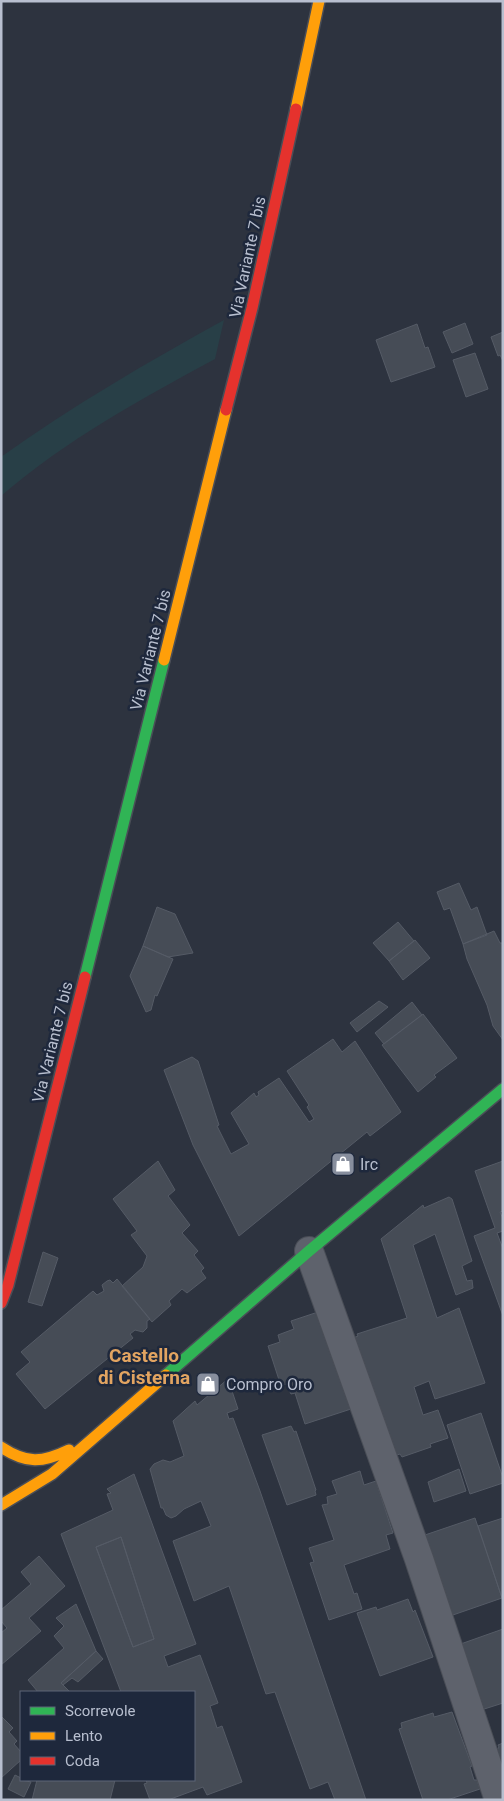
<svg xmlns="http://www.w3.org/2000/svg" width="504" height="1801" viewBox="0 0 504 1801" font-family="Roboto,sans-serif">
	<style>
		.green { fill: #283f47 }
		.building { fill: #464c56; stroke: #555b66; fill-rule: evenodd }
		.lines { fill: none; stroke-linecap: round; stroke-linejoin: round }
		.street-casing { stroke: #4a4e57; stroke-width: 30 }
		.fast-casing { stroke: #4a4e57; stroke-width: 14 }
		.slow-casing { stroke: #4a4e57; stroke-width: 14 }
		.jam-casing { stroke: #4a4e57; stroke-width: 14 }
		.street { stroke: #5e626c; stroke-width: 28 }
		.fast { stroke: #30b455; stroke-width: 11 }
		.slow { stroke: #ff9f0a; stroke-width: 11 }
		.jam { stroke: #e5322d; stroke-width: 11 }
		.labels { text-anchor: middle; stroke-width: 5; stroke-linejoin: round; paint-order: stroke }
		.street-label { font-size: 16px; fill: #b8bfcf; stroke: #1e283c }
		.poi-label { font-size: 16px; fill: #b8bfcf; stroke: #1e283c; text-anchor: start }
		.quarter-label { font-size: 19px; font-weight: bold; fill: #e2a461; stroke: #1e283c }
	</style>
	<rect width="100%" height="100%" fill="#2d333f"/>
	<!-- green -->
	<path class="green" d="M224 320 215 359C141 399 66 440 1 496V457C72 406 148 362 224 320Z"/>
	<!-- building -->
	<path class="building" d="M465 323 473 344 452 353 443 332Z
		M417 324 425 348 428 347 435 367 391 382 376 340Z
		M503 332V361L500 355 498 356 491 337Z
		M475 353 488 389 466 397 453 360Z
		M459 883 471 910 477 907 487 935 463 944 450 908 444 910 437 892Z
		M157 907 175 914 193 953 168 957 143 946Z
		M398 922 414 941 389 961 373 943Z
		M494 931 500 943H503V1040L493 1026 487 1005 467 959 463 944Z
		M415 940 430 958 403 980 389 961Z
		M143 946 173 959 157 996 155 995 151 1010 146 1012 130 976Z
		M379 1001 388 1007 357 1032 350 1023Z
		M412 1002 422 1015 384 1044 375 1033Z
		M423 1014 457 1058 434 1075 436 1077 418 1092 382 1045Z
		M333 1039 342 1052 355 1041 401 1112 370 1136 367 1132 239 1236 193 1145 164 1070 192 1057 198 1061 219 1125 217 1126 231 1154 249 1144 231 1113 254 1093 256 1097 259 1095 258 1092 279 1078 309 1122 314 1119 307 1107 309 1105 287 1071Z
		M158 1161 175 1190 168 1196 190 1225 182 1233 198 1251 194 1255 204 1268 201 1271 206 1278 187 1293 182 1289 169 1301 171 1305 152 1322 122 1286 143 1267 147 1256 131 1235 137 1231 113 1199Z
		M503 1161V1211L500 1212 503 1219V1231L497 1233 503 1249V1316L474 1236 495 1228 475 1171Z
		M449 1197 452 1199 472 1261 462 1266 467 1281 472 1280 473 1288 456 1295 435 1234 413 1245 437 1318 459 1308 485 1383 435 1399 429 1381 414 1387 423 1415 438 1410 448 1438 430 1444 431 1447 402 1457 400 1454 391 1457 351 1339 358 1336 357 1334 407 1318 381 1239 423 1205 424 1208Z
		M43 1252 58 1258 42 1306 28 1302Z
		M117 1279 150 1319 147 1321V1328L143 1332 135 1330 130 1334 133 1338 45 1409 16 1374 30 1362 21 1352 93 1291 97 1295 104 1291 102 1285 107 1281 110 1280 113 1283Z
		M318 1312 351 1409 305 1424 295 1393 291 1394 286 1384 281 1386 268 1346 280 1342 278 1335 294 1329 291 1321Z
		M228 1379 238 1409 227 1413 229 1419 233 1418 260 1491 366 1800H335L328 1782 310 1789 275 1692 266 1694 229 1586 194 1601 173 1541 211 1526 201 1501 184 1509 176 1516 171 1518 166 1515 163 1508H161L150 1469 154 1464 163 1460 170 1462 184 1456 173 1421 195 1401 197 1405Z
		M481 1413 503 1478V1483L470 1494 447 1425Z
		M291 1426 294 1432 296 1431 316 1490 315 1491 316 1495 287 1505 262 1435Z
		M459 1469 466 1491 434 1502 428 1482Z
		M360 1471 364 1485 376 1481 393 1533 386 1535 390 1549 344 1565 354 1594 357 1593 362 1609 329 1620 310 1563 314 1562 309 1548 334 1540 322 1505 328 1504 327 1497 337 1494 332 1481Z
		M134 1474 196 1644 164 1656 168 1667 200 1655 218 1703 210 1706 217 1728 222 1726 242 1782 207 1795 203 1787 168 1800H150L144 1784 147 1783 146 1780H194V1692H121L61 1534 113 1510 107 1494 111 1493 107 1489ZM121 1537 154 1639 133 1647 96 1547Z
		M475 1518 502 1598 450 1616 422 1536Z
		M503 1518V1598H502L478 1526Z
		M121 1537 154 1639 133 1647 96 1547Z
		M39 1556 65 1586 29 1618 41 1631 1 1665V1633L7 1628 1 1621V1610L31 1584 21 1572Z
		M408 1599 413 1612 415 1610 433 1657 380 1676 357 1613 376 1607 377 1610Z
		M76 1604 96 1651 61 1683 70 1692H38L28 1680 64 1648 54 1636 64 1626 56 1618Z
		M503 1629V1703L478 1711 455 1646Z
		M96 1651 103 1659 78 1682 72 1678 63 1685 61 1683Z
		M452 1712 472 1766 470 1767 474 1780H477L480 1789 447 1800H423L399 1729 402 1728 401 1723 433 1713 434 1717Z
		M1 1716 13 1728 9 1732 17 1741 14 1744 21 1752V1760L1 1778Z
		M503 1743V1786L497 1750 499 1747 498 1745Z
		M15 1775 21 1778V1780L31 1782 24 1797 8 1789Z
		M37 1780H115L110 1800H32Z"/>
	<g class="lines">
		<!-- street casing -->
		<g class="street-casing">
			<path id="street" d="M309 1251 419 1559 499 1800"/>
		</g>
		<!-- fast casing -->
		<g class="fast-casing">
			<path id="fast" d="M85 977 164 660
				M166 1375 309 1251 503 1089"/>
		</g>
		<!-- slow casing -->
		<g class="slow-casing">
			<path id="slow" d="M296 109 319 1
				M164 660 226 410
				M1 1447C27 1464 42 1463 69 1450
				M1 1505 52 1474 166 1375"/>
		</g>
		<!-- jam casing -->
		<g class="jam-casing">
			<path id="jam" d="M226 410 252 308 296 109
				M1 1303 8 1285 85 977"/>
		</g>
		<!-- street -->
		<use href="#street" class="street"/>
		<!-- fast -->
		<use href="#fast" class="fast"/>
		<!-- slow -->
		<use href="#slow" class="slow"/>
		<!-- jam -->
		<use href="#jam" class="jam"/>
	</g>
	<!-- icons -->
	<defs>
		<g id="shop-square" transform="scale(1.25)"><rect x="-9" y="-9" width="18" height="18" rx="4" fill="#878e9d" stroke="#1e283c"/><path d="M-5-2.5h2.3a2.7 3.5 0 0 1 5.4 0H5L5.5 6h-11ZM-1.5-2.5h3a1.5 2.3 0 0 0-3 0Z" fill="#fff"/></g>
	</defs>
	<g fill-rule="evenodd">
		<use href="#shop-square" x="343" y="1164"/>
		<use href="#shop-square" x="208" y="1384"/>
	</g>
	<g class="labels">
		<!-- street labels -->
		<g class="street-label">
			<text transform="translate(247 257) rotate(-78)" y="6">Via Variante 7 bis</text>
			<text transform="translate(150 650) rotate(-76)" y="6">Via Variante 7 bis</text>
			<text transform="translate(52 1042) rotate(-76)" y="6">Via Variante 7 bis</text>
		</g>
		<!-- poi labels -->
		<g class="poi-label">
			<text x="360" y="1170">Irc</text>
			<text x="226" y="1390">Compro Oro</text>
		</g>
		<!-- quarter labels -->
		<g class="quarter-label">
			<text x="144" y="1362">Castello<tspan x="144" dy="22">di Cisterna</tspan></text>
		</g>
	</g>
	<!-- border -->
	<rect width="504" height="1801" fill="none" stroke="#b8bfcf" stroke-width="5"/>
	<!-- legend -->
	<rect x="20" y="1691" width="175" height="90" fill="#1e283c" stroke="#5c6477"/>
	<rect x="30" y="1707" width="25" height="8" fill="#30b455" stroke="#5c6477"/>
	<text x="65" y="1716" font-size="15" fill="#b8bfcf">Scorrevole</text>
	<rect x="30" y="1732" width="25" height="8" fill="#ff9f0a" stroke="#5c6477"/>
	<text x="65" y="1741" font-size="15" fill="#b8bfcf">Lento</text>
	<rect x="30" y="1757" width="25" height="8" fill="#e5322d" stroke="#5c6477"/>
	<text x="65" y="1766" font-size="15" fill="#b8bfcf">Coda</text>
</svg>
